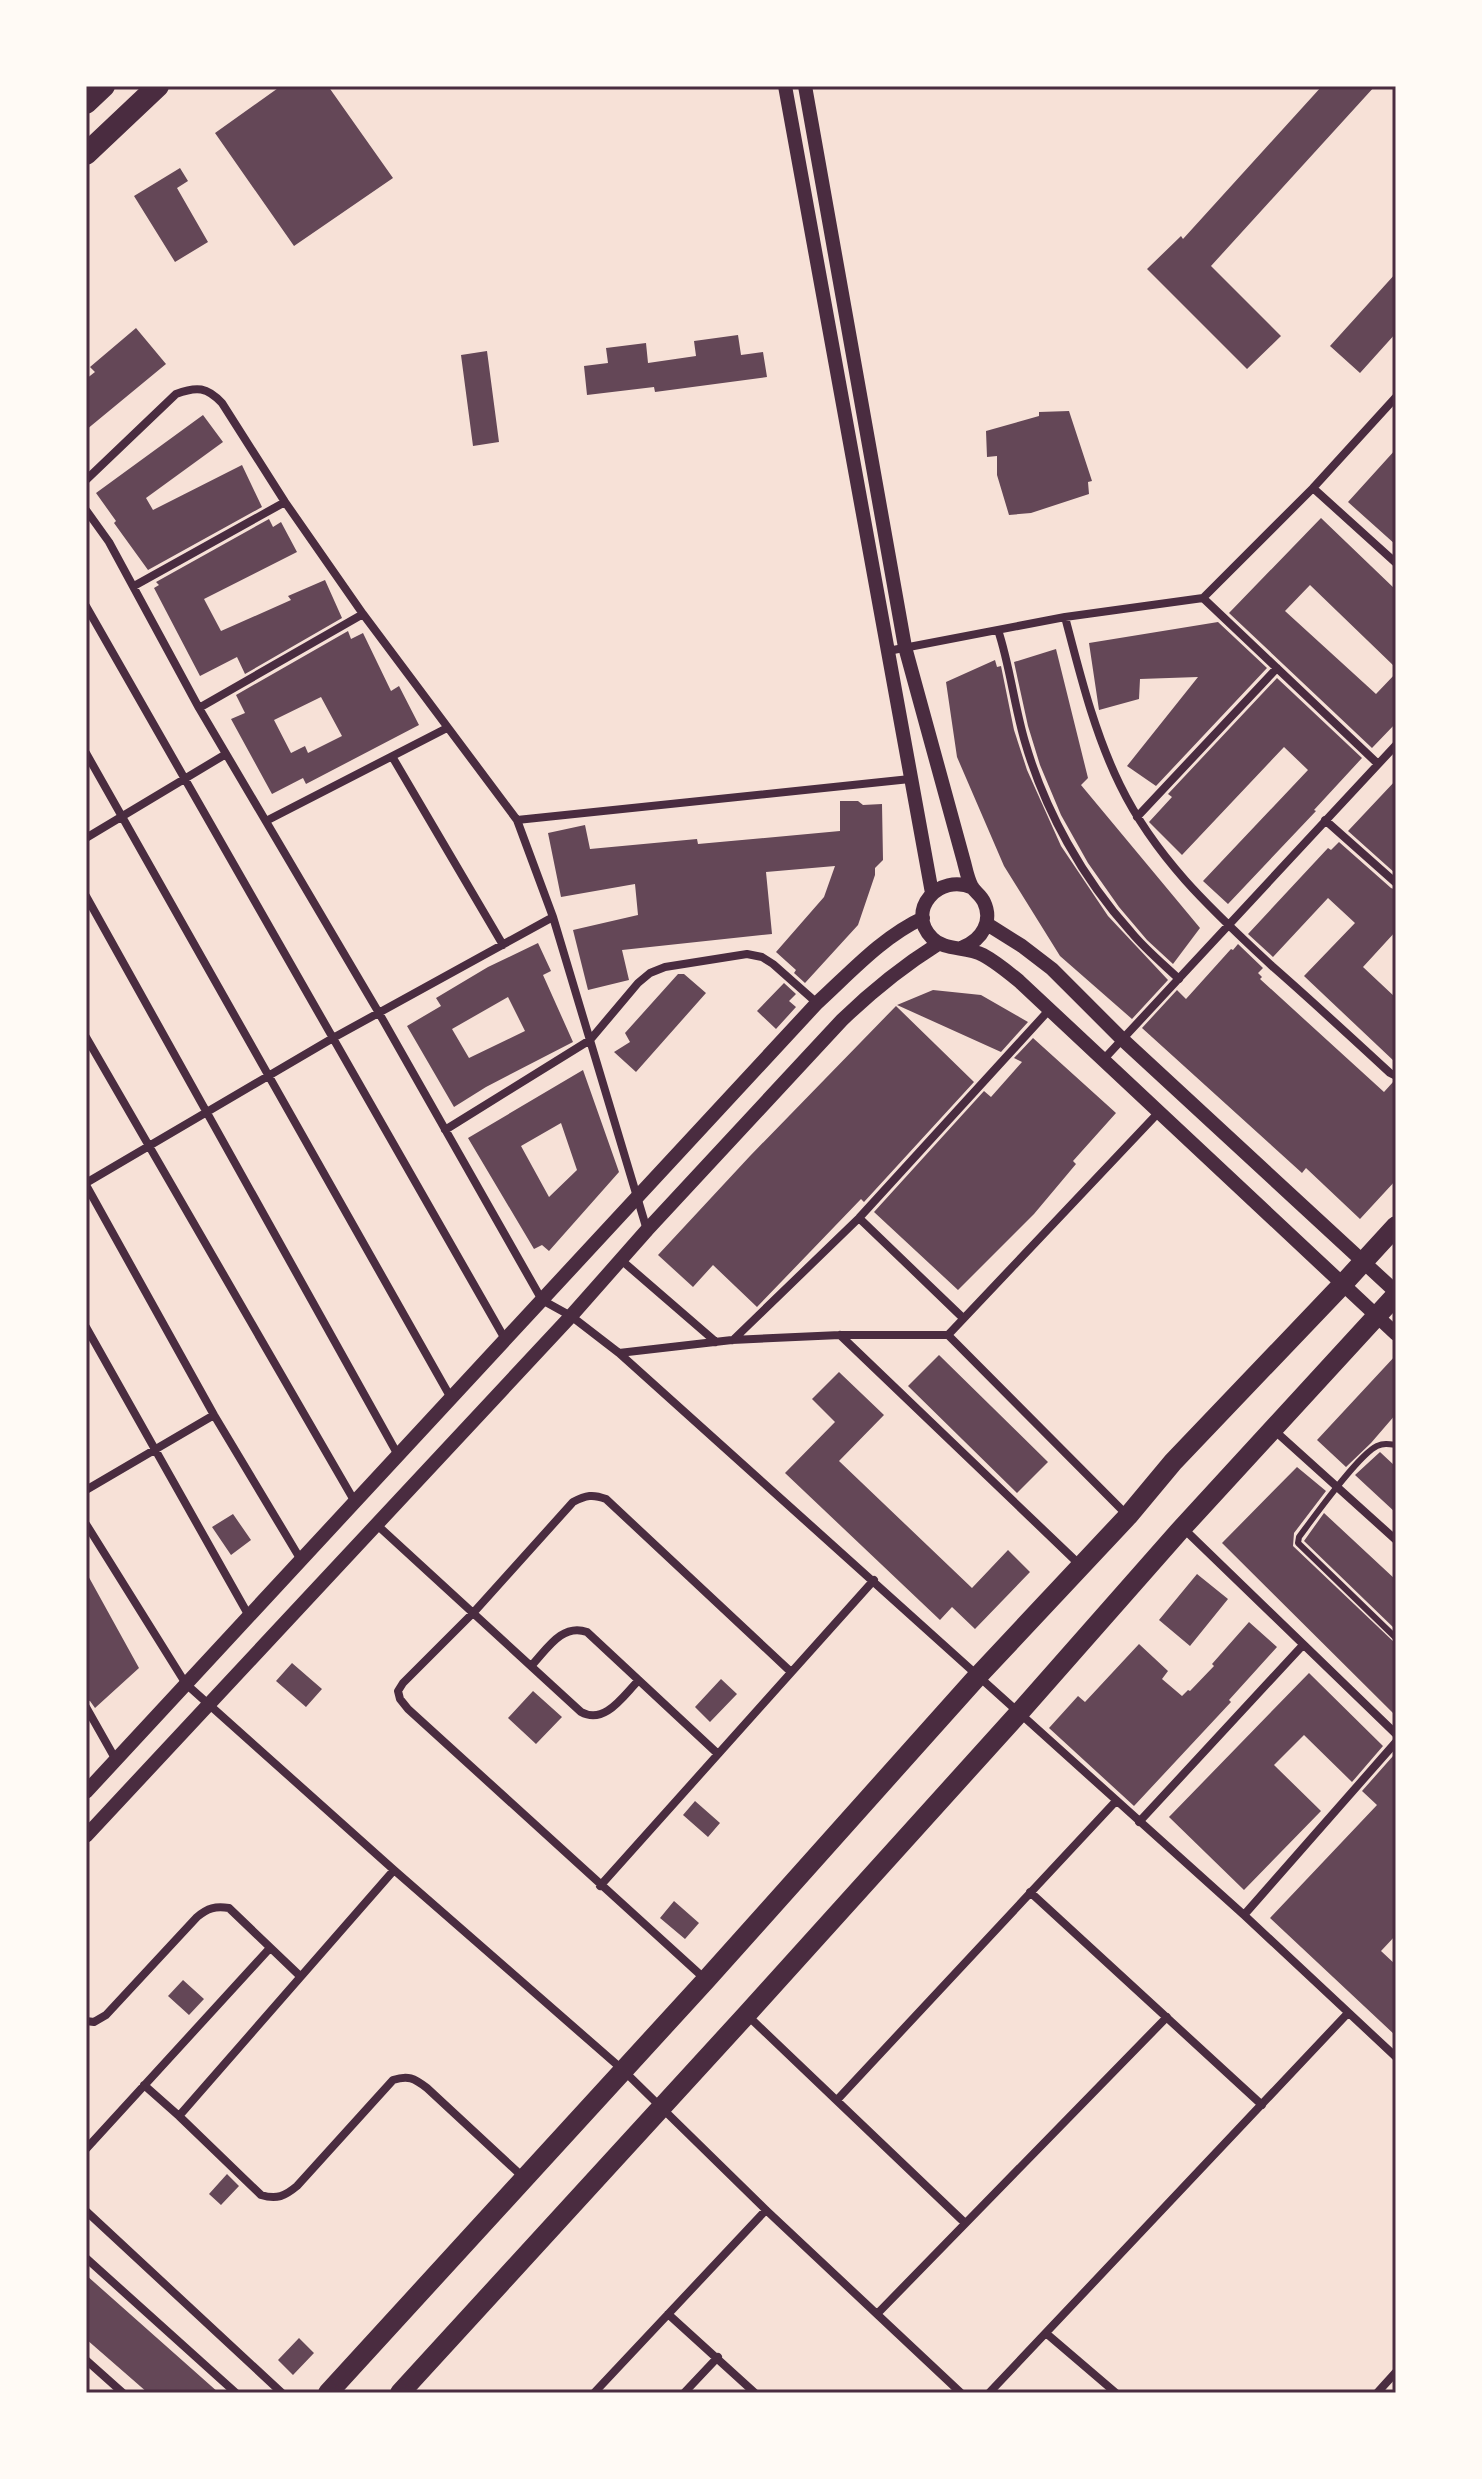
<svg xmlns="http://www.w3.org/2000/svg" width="1482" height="2479" viewBox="0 0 1482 2479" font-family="Jost,sans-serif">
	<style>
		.building { fill: #644757; fill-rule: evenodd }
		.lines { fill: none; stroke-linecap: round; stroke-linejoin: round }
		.service { stroke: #4a2c40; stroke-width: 6 }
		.minor { stroke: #4a2c40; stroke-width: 8 }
		.tertiary { stroke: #4a2c40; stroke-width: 14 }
		.primary { stroke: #4a2c40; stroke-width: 20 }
		.trunk { stroke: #4a2c40; stroke-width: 22 }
		.neatline { fill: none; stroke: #4a2c40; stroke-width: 3 }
	</style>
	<rect width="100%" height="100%" fill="#f7e1d7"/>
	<!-- building -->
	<path class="building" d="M281 86H328L393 178 294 246 215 133Z
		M1322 86H1375L1211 266 1281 336 1247 369 1147 269 1181 236 1183 239Z
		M180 168 188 181 177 188 208 242 175 262 134 196Z
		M1396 273V333L1360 373 1330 346Z
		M136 328 166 364 86 430V379L95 372 90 367Z
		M738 335 741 355 763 352 767 377 655 392 654 387 587 395 584 366 608 363 606 348 646 343 648 363 696 356 694 341Z
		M487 351 499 442 473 446 461 355Z
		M1069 411 1092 481 1088 482 1089 494 1031 513 1009 515 997 475V456L987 457 986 431 1039 416V412Z
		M203 415 223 442 146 498 153 510 242 465 262 507 148 570 114 523 116 521 96 493Z
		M1396 449V545L1348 502Z
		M1321 518 1396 590V668L1310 585 1285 611 1376 694 1396 673V723L1372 748 1229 613Z
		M269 519 273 527 281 522 297 552 204 599 221 631 291 600 288 596 325 580 342 618 245 674 237 657 200 676 154 588 159 585 156 582Z
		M1218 622 1267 668 1156 786 1127 766 1198 677 1140 679 1139 699 1099 710 1089 643Z
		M348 631 351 639 363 633 391 691 399 686 419 725 306 784 303 778 272 794 231 719 245 713 236 695ZM321 697 342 736 308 753 305 746 291 753 274 720Z
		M1056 649 1088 778 1081 785 1200 928 1173 964 1147 940 1119 907 1088 863 1061 815 1040 765 1028 726 1014 662Z
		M995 660 997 667 1001 666 1014 730 1027 770 1061 846 1108 916 1168 980 1132 1019 1060 956 1004 866 957 757 946 682Z
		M1277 678 1362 758 1314 810 1316 811 1228 904 1203 881 1308 770 1284 747 1182 855 1149 822 1172 797 1168 794Z
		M1396 780V874L1348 831Z
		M840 801H858L863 805 882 804 883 860 875 868V875L858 925 805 983 794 973 796 970 776 952 824 897 835 866 766 872 772 934 622 950 629 980 588 990 573 930 638 915 635 884 561 897 548 833 585 825 590 849 697 839 698 844 840 831Z
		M1339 842 1391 888 1396 890V931L1363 967 1396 998V1063L1304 976 1355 923 1328 898 1273 957 1248 934 1328 848 1331 850Z
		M538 943 551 971 543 975 573 1042 486 1087 454 1107 407 1026 441 1006 436 998 488 967ZM508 997 525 1031 469 1058 452 1029Z
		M1238 944 1263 968 1258 973 1262 977 1260 979 1384 1092 1393 1082 1396 1083V1180L1360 1219 1306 1168 1302 1173 1142 1028 1177 990 1186 999 1231 949 1233 950Z
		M678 974H684L706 993 636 1072 614 1052 630 1042 625 1033Z
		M784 983 796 994 789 1001 796 1007 776 1029 757 1011Z
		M933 990 981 995 1028 1022 1001 1052 897 1005Z
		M896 1006 974 1082 864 1202 861 1199 757 1307 713 1265 693 1287 658 1255 750 1156Z
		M1033 1038 1116 1113 1073 1161 1076 1164 1034 1214 958 1290 874 1212 984 1091 991 1097 1022 1062 1014 1058Z
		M583 1070 619 1172 549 1251 542 1245 534 1249 468 1138ZM561 1123 577 1170 549 1197 521 1146Z
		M939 1355 1048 1462 1017 1493 908 1386Z
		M1396 1355V1414L1371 1443 1346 1467 1317 1440Z
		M839 1372 884 1415 839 1461 972 1588 1008 1550 1030 1572 975 1629 952 1607 940 1620 785 1473 835 1422 812 1399Z
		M1380 1452 1396 1467V1513L1355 1475Z
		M1297 1467 1326 1491 1294 1533 1293 1546 1396 1644V1716L1222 1543Z
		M1324 1513 1396 1580V1630L1304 1541Z
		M233 1514 251 1540 231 1555 212 1527Z
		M86 1572 139 1668 95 1708 90 1701 86 1700Z
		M1197 1574 1228 1599 1190 1646 1159 1620Z
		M1249 1622 1277 1647 1229 1700 1231 1702 1134 1806 1049 1728 1078 1696 1085 1702 1139 1644 1168 1671 1162 1679 1182 1696 1188 1690 1190 1691 1214 1666 1212 1664Z
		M292 1663 322 1689 306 1707 276 1681Z
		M1309 1673 1383 1746 1352 1782 1304 1735 1274 1765 1321 1811 1244 1890 1169 1817Z
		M721 1679 737 1694 710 1722 695 1707Z
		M533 1691 562 1717 536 1744 508 1718Z
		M1393 1756 1396 1758V1935L1381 1951 1396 1965V2036L1270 1918 1377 1805 1362 1791Z
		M695 1801 720 1823 708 1837 683 1815Z
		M674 1901 699 1923 685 1939 660 1918Z
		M183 1980 204 1999 189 2015 168 1996Z
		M227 2174 239 2186 221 2205 209 2194Z
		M86 2275 219 2393H148L86 2339Z
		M299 2338 314 2353 293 2375 278 2360Z"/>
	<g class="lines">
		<!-- service -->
		<path class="service" d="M1396 1445C1389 1444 1384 1443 1377 1446 1358 1455 1314 1517 1299 1537L1298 1543 1396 1638"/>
		<!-- minor -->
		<path class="minor" d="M86 480 176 394C197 386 207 387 222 403L285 502 363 614 517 820 553 917 647 1230
			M1313 488 1396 563
			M86 510 109 542 199 708 379 1013 542 1300 571 1316 619 1353 732 1340 840 1335H948L1159 1112
			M134 586 285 502
			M1203 598 1378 764
			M86 606 505 1339
			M1065 617C1080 674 1094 732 1120 785 1156 859 1213 911 1272 966 1312 1001 1351 1037 1390 1073L1396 1076
			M998 630C1010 666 1014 705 1025 742 1045 811 1083 879 1131 932 1145 949 1163 964 1179 979
			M888 651 1065 617 1203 598 1313 488 1396 397
			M199 708 363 614
			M86 753 451 1398
			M393 758 503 945
			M1137 817 1277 668
			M517 820 910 779
			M1325 820 1396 883
			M266 821 447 728
			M86 838 226 754
			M86 896 398 1455
			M86 1037 355 1502
			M1104 1059 1396 745
			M445 1130 590 1040 638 983 650 973 665 967 747 954 762 957 773 964 817 1003
			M86 1183 333 1038 553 917
			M86 1185 214 1415 301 1560
			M859 1218 963 1318
			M620 1259 716 1342
			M86 1327 249 1616
			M840 1335 1080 1565
			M948 1335 1128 1516
			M733 1340 859 1218 1050 1009
			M619 1353 1244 1915 1396 2057
			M1275 1431 1396 1540
			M86 1490 214 1415
			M86 1524 186 1684 394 1870 623 2070 766 2210 961 2393
			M376 1524 581 1712C605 1725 623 1696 638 1681
			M1184 1529 1396 1734
			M532 1665C547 1649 562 1623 587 1632L718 1754
			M86 1707 116 1760
			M1139 1822 1303 1645
			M600 1886 874 1580
			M1030 1892 1262 2105
			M1244 1915 1396 1742
			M705 1979 408 1709 400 1699 398 1691 403 1683 474 1612 573 1502C586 1495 593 1494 606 1499L791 1672
			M747 2015 965 2223
			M86 2021 94 2022 106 2015 197 1917C208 1908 215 1906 229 1908L300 1976
			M144 2085 179 2116 261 2195C277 2200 285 2196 297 2186L393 2080C408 2075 414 2078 427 2088L524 2178
			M837 2100 1116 1801
			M179 2116 394 1870
			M86 2149 270 1948
			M86 2211 282 2393
			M86 2258 236 2393
			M668 2314 755 2393
			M877 2314 1167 2017
			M1047 2334 1116 2393
			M86 2360 123 2393
			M594 2393 766 2210
			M684 2393 718 2357
			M989 2393 1348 2013
			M1377 2393 1396 2372"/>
		<!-- tertiary -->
		<path class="tertiary" d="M785 86 932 893
			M805 86 905 647 964 862C966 870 968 880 972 887 975 892 981 895 984 902 993 921 982 940 963 947
			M973 888C939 872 905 911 932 938 944 951 966 946 983 955 996 962 1008 972 1019 981L1396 1334
			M987 924 1022 946 1052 969 1122 1039 1396 1292
			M86 1792 817 1003C850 973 882 937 923 918
			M86 1836 571 1316 647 1230 842 1020C872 991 903 966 938 944"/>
		<!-- primary -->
		<path class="primary" d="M328 2393 706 1980 977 1677 1128 1516 1173 1462 1342 1285 1396 1226
			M400 2393 747 2014 1018 1714 1182 1528 1396 1295"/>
		<!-- trunk -->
		<path class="trunk" d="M86 103 104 86
			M86 154 158 86"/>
	</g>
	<!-- border -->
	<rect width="1482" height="2479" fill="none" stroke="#fffaf5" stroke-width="176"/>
	<rect x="88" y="88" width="1306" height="2303" class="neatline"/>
</svg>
